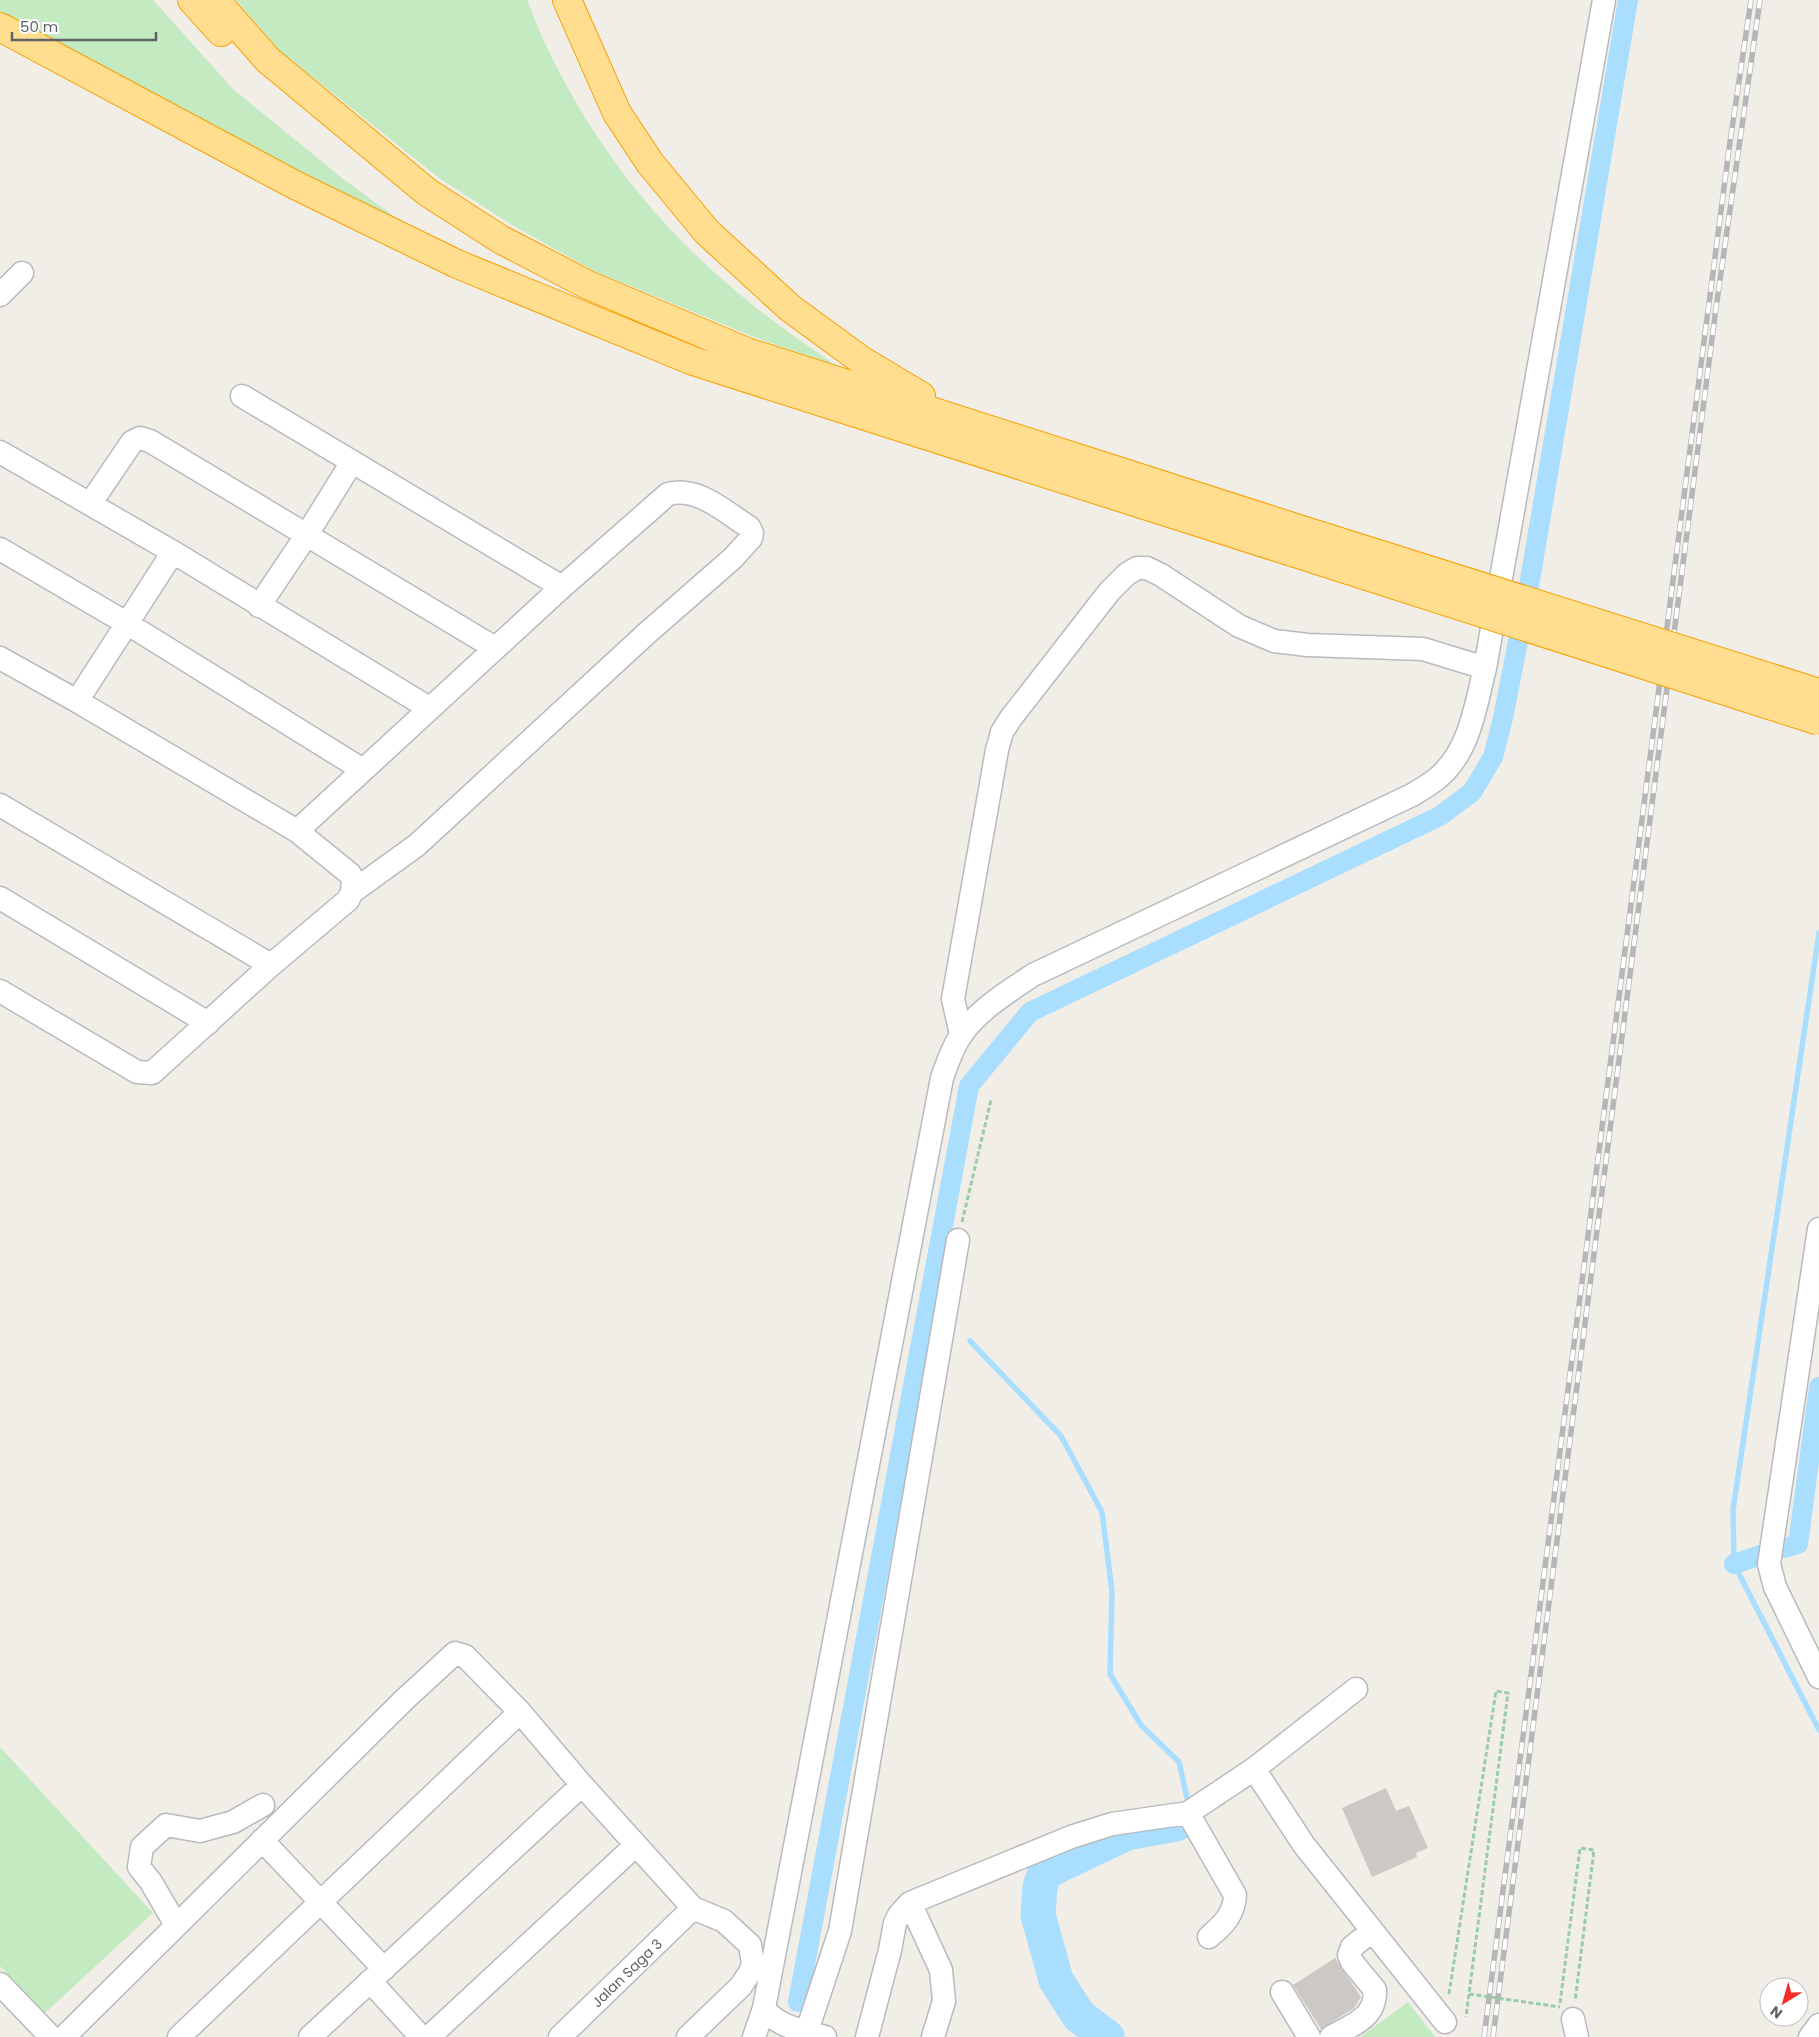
<svg xmlns="http://www.w3.org/2000/svg" width="1819" height="2037" viewBox="0 0 1819 2037" font-family="Poppins,sans-serif">
	<style>
		.green { fill: #c4eac2 }
		.lines { fill: none; stroke-linecap: round; stroke-linejoin: round }
		.stream { stroke: #a9deff; stroke-width: 5.5 }
		.canal { stroke: #a9deff; stroke-width: 20 }
		.river { stroke: #a9deff; stroke-width: 35 }
		.building { fill: #ccc9c4 }
		.minor-casing { stroke: #b7babe; stroke-width: 25 }
		.highway-casing { stroke: #f89f00; stroke-width: 30 }
		.path { stroke: #9acca6; stroke-width: 3; stroke-dasharray: 5 2.5; stroke-linecap: butt }
		.minor { stroke: #fff; stroke-width: 22 }
		.highway { stroke: #ffde90; stroke-width: 28 }
		.rail-casing { stroke: #b5b6b7; stroke-width: 5.5 }
		.rail { stroke: #fff; stroke-width: 4; stroke-dasharray: 11; stroke-linecap: butt }
		.highway-bridge-casing { stroke: #f89f00; stroke-width: 30; stroke-linecap: butt }
		.path-bridge { stroke: #9acca6; stroke-width: 3; stroke-dasharray: 5 2.5; stroke-linecap: butt }
		.highway-bridge { stroke: #ffde90; stroke-width: 28 }
		.labels { text-anchor: middle; stroke-width: 4; stroke-linejoin: round; paint-order: stroke }
		.street-label { font-size: 14px; fill: #5e6368; stroke: #fff }
	</style>
	<rect width="100%" height="100%" fill="#f1eee7"/>
	<!-- green -->
	<path class="green" d="M0 0H153L233 89 342 178 414 231 301 174 0 13Z
		M236 0H527C566 103 633 200 715 273 752 307 794 336 835 365L754 337 594 271 512 225 439 178 280 51Z
		M0 1747 153 1913 44 2014 0 1966Z
		M1408 2002 1435 2037H1360Z"/>
	<g class="lines">
		<!-- stream -->
		<path class="stream" d="M1819 933 1733 1510 1734 1564 1819 1730
			M970 1341 1061 1436 1102 1512 1112 1591 1110 1674 1141 1725 1179 1762 1187 1798"/>
		<!-- canal -->
		<path class="canal" d="M1785 1548 1798 1544 1819 1387
			M1734 1564 1767 1553
			M798 2002 969 1086 1030 1012 1440 816 1472 792 1493 757 1503 718 1530 580 1628 0"/>
		<!-- river -->
		<path class="river" d="M1107 2037 1079 2016 1056 1980 1038 1915 1040 1887 1045 1872 1127 1833 1176 1824"/>
	</g>
	<!-- building -->
	<path class="building" d="M1386 1788 1396 1811 1409 1806 1428 1848 1416 1853 1417 1857 1372 1877 1342 1808Z
		M1335 1958 1361 1997 1354 2008 1321 2029 1293 1985Z"/>
	<g class="lines">
		<!-- minor casing -->
		<g class="minor-casing">
			<path id="minor" d="M0 295 22 273
				M242 396 562 587
				M0 452 173 552 429 708
				M90 504 132 442 140 438 150 441 495 648
				M0 549 128 624 363 770
				M259 606 306 536 352 462
				M0 658 77 701 297 831 350 874 353 880 352 892 348 900 271 965 152 1073 137 1072 0 991
				M77 701 173 552
				M0 805 271 965
				M297 831 562 587 668 494C698 486 725 512 749 527L752 533 751 538 733 558 646 634 417 845 352 892
				M0 898 208 1023
				M961 1034 953 999 997 750 1002 732 1011 718 1109 592 1127 574 1137 568H1147L1161 575 1239 626 1274 641 1308 645 1423 649 1485 668
				M1819 1229 1769 1564 1775 1587 1819 1677
				M1254 1769 1356 1689
				M1188 1813 1235 1895C1234 1915 1223 1925 1209 1937
				M262 1840 384 1969
				M910 1903 941 1970 944 2001 933 2037
				M176 1925 151 1882 139 1867 142 1847 166 1825 200 1831 233 1822 263 1805
				M370 1981 421 2037
				M0 1984 51 2037
				M1282 1992 1309 2037
				M764 2008C778 2028 803 2030 825 2037
				M1573 2019 1577 2037
				M807 2031 840 1931 958 1240
				M64 2037 404 1700 455 1653 465 1656 520 1712 582 1785 693 1908 724 1921 750 1945 753 1964 750 1972 741 1986 688 2037
				M179 2037 520 1712
				M310 2037 582 1785
				M429 2037 636 1845
				M560 2037 693 1908
				M754 2037 764 2008 942 1078C947 1064 952 1048 961 1035 979 1009 1008 992 1033 975L1412 795C1422 789 1433 783 1441 775 1470 749 1476 704 1485 668L1604 0
				M867 2037 890 1950 895 1923 899 1915 910 1903 1071 1837 1112 1824 1188 1813 1254 1769 1304 1845 1445 2022
				M1331 2037C1352 2025 1376 2018 1375 1990L1352 1962 1349 1955 1352 1947 1372 1931
				M1810 2037 1819 2025"/>
		</g>
		<!-- highway casing -->
		<g class="highway-casing">
			<path id="highway" d="M192 0 221 32
				M215 0 268 60 427 192 500 239 588 285 747 352 1299 529
				M567 0 617 113 650 163 707 232 790 308 861 360 921 396
				M0 27 295 185 457 264 693 361 1295 553"/>
		</g>
		<!-- path -->
		<path class="path" d="M962 1222 991 1100
			M1449 1994 1496 1691 1508 1693 1466 2017
			M1560 2003 1580 1848 1594 1850 1575 2001"/>
		<!-- minor -->
		<use href="#minor" class="minor"/>
		<!-- highway -->
		<use href="#highway" class="highway"/>
		<!-- rail casing -->
		<g class="rail-casing">
			<path id="rail" d="M1484 2037 1729 149 1751 0
				M1493 2037 1716 308 1760 0"/>
		</g>
		<!-- rail -->
		<use href="#rail" class="rail"/>
		<!-- highway-bridge casing -->
		<g class="highway-bridge-casing">
			<path id="highway-bridge" d="M1299 529 1819 693
				M1295 553 1819 721"/>
		</g>
		<!-- path-bridge -->
		<path class="path-bridge" d="M1469 1994 1560 2007"/>
		<!-- highway-bridge -->
		<use href="#highway-bridge" class="highway-bridge"/>
	</g>
	<g class="labels">
		<!-- street labels -->
		<g class="street-label">
			<text transform="translate(627 1973) rotate(-44)" y="5">Jalan Saga 3</text>
		</g>
	</g>
	<!-- north arrow -->
	<g transform="translate(1784 2002) rotate(217)"><circle r="24" fill="#ffffff" stroke="#bfc1c3"/>
	<path d="M0-4L9 19L0 12L-9 19Z" fill="#f52f28"/>
	<text y="-8" font-size="14" font-weight="bold" text-anchor="middle" fill="#5e6368">N</text>
	</g>
	<!-- scale -->
	<path d="M12 32v8h144v-8" fill="none" stroke="#5e6368" stroke-width="2.5"/>
	<text x="20" y="32" font-size="15" fill="#5e6368" stroke="#ffffff" stroke-width="4" paint-order="stroke">50 m</text>
</svg>
